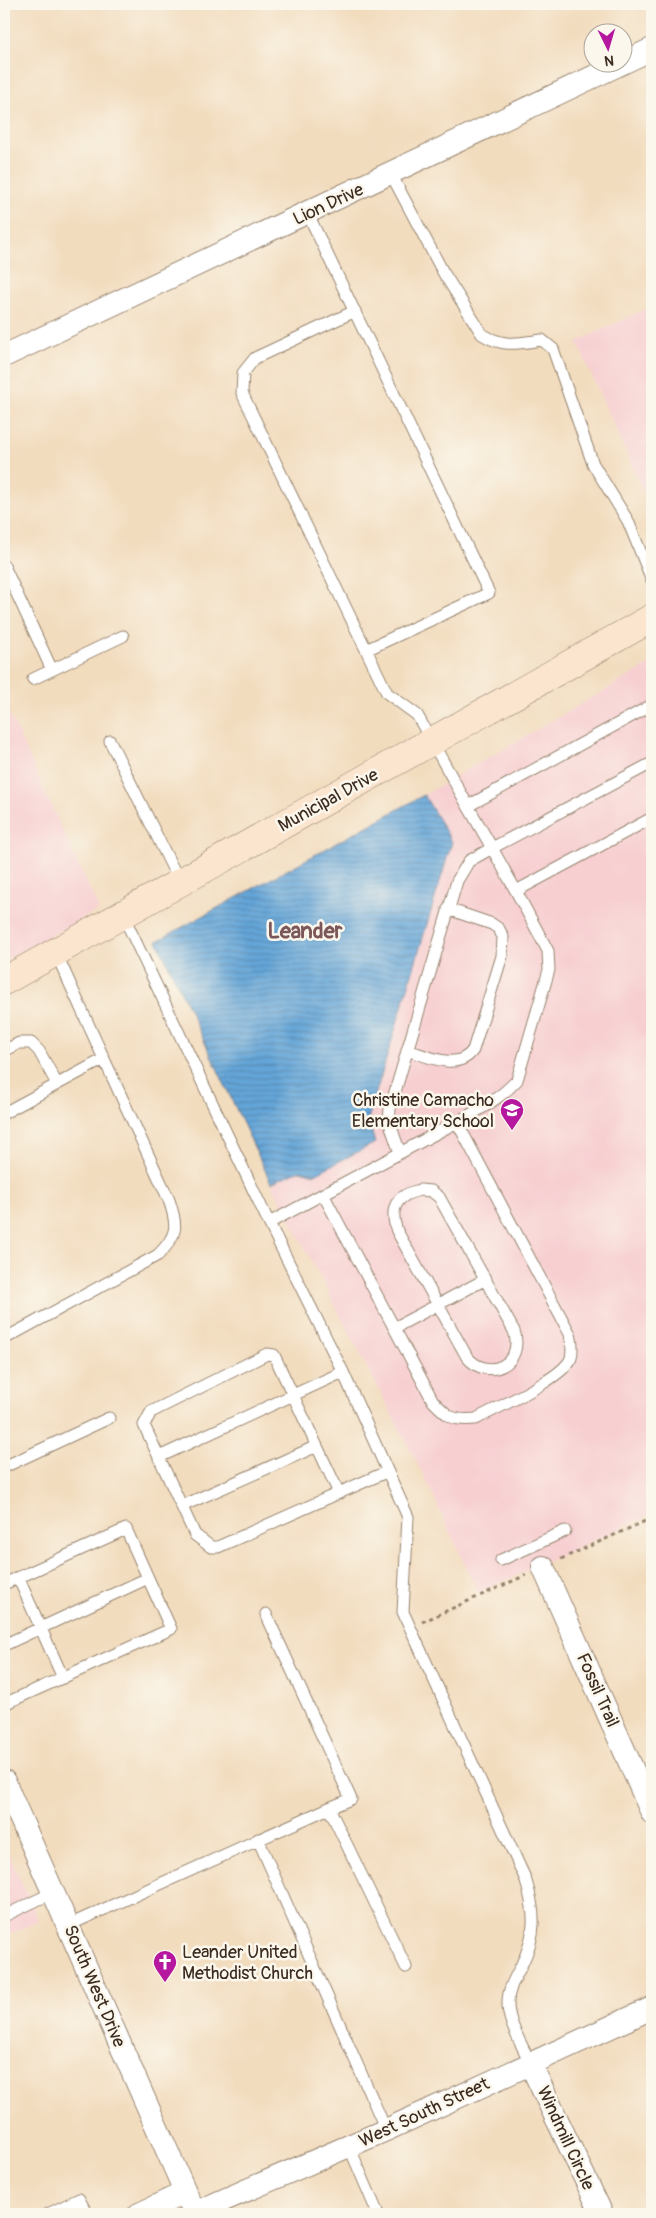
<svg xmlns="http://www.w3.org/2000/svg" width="656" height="2218" viewBox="0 0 656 2218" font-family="Pangolin,sans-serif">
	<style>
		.built { fill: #f7cfd1 }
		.water { fill: url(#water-rules); stroke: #50687b }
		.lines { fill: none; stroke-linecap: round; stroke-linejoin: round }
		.lane-casing { stroke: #96836e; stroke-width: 13 }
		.street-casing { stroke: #96836e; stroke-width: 24 }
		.secondary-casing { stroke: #96836e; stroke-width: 29 }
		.path { stroke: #96836e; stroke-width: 3; stroke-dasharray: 4 4; stroke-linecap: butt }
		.lane { stroke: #fff; stroke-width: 11 }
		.street { stroke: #fff; stroke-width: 22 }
		.secondary { stroke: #fbe5cf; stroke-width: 28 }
		.labels { text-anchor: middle; stroke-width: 5; stroke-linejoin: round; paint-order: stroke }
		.street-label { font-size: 18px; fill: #3b2a1e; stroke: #fbf7ec }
		.poi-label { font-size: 18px; fill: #3b2a1e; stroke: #fbf7ec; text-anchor: end }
		.district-label { font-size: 22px; font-weight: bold; fill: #7c5759; stroke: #fbf7ec }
	</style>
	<defs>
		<pattern id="water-rules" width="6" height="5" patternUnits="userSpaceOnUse" patternTransform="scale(1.25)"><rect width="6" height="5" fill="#64a5d8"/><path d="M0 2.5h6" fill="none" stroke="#5487af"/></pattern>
	</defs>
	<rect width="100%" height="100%" fill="#fbf7ec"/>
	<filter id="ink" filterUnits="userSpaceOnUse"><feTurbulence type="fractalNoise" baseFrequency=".02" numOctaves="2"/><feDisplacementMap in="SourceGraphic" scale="10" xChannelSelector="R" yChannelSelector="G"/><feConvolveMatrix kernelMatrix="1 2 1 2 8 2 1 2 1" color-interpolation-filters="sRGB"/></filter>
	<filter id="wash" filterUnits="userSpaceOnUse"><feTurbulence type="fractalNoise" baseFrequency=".0096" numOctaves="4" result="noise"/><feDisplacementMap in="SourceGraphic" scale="20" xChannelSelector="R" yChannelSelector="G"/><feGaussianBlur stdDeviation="1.12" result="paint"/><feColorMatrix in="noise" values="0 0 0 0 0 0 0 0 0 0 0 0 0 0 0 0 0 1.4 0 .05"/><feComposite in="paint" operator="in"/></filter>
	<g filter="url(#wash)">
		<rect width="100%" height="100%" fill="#f2dcbe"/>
		<!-- built -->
		<path class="built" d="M652 306V511L577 342Z
			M652 663V1514L478 1593 423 1474 271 1183 300 1170 375 1143 368 1119 452 843 424 795Z
			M4 702 99 910 4 960Z
			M4 1844 39 1921 4 1937Z"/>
		<!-- water -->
		<path class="water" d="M424 795 452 842 368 1119 375 1143 315 1174 300 1170 271 1183 157 941Z"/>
	</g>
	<g filter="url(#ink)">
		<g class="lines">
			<!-- lane casing -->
			<g class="lane-casing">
				<path id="lane" d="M391 174 443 272 482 334C504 348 519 343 542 340L553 349 593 464 628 521 652 580
					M308 214 489 593 366 650
					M355 311 255 358 243 373 242 393 387 693 417 715 468 806 652 705
					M4 566 52 670
					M33 679 123 636
					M110 741 180 883
					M516 891 492 848 652 763
					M123 915 269 1223 343 1372 408 1517 403 1612 525 1878C536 1912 537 1934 521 1966 515 1978 508 1989 508 2002 507 2022 522 2044 530 2063
					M407 1050C427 1056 458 1072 473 1050L502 956 503 937 499 929 492 924 448 909
					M4 1051 19 1043H31L39 1051 57 1084
					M4 1113 104 1059 56 953
					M400 1153 457 1122
					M420 1190 431 1191 439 1197 514 1331C525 1364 488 1382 467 1357L397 1231C389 1208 396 1195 420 1190Z
					M323 1194 400 1153 389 1121 390 1109 457 881 469 861 492 848 468 806
					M269 1223 323 1194 433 1401C449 1418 453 1421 476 1419 496 1408 564 1378 571 1358 573 1349 572 1343 570 1334L457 1122C479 1110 500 1099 517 1080L549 970 548 951 516 891 652 818
					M394 1328 486 1279
					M4 1339 158 1255C178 1235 178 1226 169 1200L104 1059
					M159 1457 343 1372
					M4 1467 109 1418
					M339 1493 274 1355 267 1354 151 1412 144 1425 195 1535 211 1547H218L386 1472
					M182 1506 317 1446
					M501 1560 565 1531
					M18 1577 63 1678
					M4 1584 126 1529 171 1629 4 1704
					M266 1614 351 1799 329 1808
					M4 1645 148 1578
					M258 1839 386 2130
					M4 1916 54 1892
					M69 1925 329 1808 406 1967
					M349 2146 378 2214
					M48 2214 79 2199 87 2214"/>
			</g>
			<!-- street casing -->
			<g class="street-casing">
				<path id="street" d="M4 356 652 49
					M543 1567 652 1813
					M4 1781 195 2214
					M530 2063 602 2214
					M194 2213 386 2130 652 2008
					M139 2214 184 2193"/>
			</g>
			<!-- secondary casing -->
			<g class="secondary-casing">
				<path id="secondary" d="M4 981 652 618"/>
			</g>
			<!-- path -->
			<path class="path" d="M561 1559 652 1518
				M422 1622 526 1575"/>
			<!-- lane -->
			<use href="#lane" class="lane"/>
			<!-- street -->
			<use href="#street" class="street"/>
			<!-- secondary -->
			<use href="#secondary" class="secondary"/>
		</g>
	</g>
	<!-- icons -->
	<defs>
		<g id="school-pin" transform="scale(1.25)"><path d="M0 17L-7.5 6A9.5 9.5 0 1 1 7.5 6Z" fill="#b5179e" stroke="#fbf7ec"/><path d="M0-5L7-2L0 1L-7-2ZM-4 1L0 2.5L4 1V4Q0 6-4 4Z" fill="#fff"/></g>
		<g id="church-pin" transform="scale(1.25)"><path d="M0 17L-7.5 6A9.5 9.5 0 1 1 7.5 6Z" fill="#b5179e" stroke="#fbf7ec"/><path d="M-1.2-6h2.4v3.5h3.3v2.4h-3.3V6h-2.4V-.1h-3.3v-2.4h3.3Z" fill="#fff"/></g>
	</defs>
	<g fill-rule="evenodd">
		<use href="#school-pin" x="512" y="1110"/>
		<use href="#church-pin" x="165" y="1962"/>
	</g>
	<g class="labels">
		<!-- street labels -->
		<g class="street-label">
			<text transform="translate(328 204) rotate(-25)" y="6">Lion Drive</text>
			<text transform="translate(328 800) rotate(-29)" y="6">Municipal Drive</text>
			<text transform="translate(598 1690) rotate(66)" y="6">Fossil Trail</text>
			<text transform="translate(95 1986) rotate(67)" y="6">South West Drive</text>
			<text transform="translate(424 2112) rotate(-25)" y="6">West South Street</text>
			<text transform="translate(566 2138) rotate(65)" y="6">Windmill Circle</text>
		</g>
		<!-- poi labels -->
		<g class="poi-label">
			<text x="494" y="1106">Christine Camacho<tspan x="494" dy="21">Elementary School</tspan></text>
			<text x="182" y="1958" text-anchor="start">Leander United<tspan x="182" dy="21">Methodist Church</tspan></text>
		</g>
		<!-- district labels -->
		<g class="district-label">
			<text x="305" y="938">Leander</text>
		</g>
	</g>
	<!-- margin -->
	<rect width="656" height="2218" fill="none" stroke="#fbf7ec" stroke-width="20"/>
	<!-- north arrow -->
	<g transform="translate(608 48) rotate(175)"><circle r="24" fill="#fbf7ec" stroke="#aea59a"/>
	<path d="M0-4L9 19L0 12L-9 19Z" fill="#b5179e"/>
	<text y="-8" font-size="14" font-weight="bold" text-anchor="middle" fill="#3b2a1e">N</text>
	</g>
</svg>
